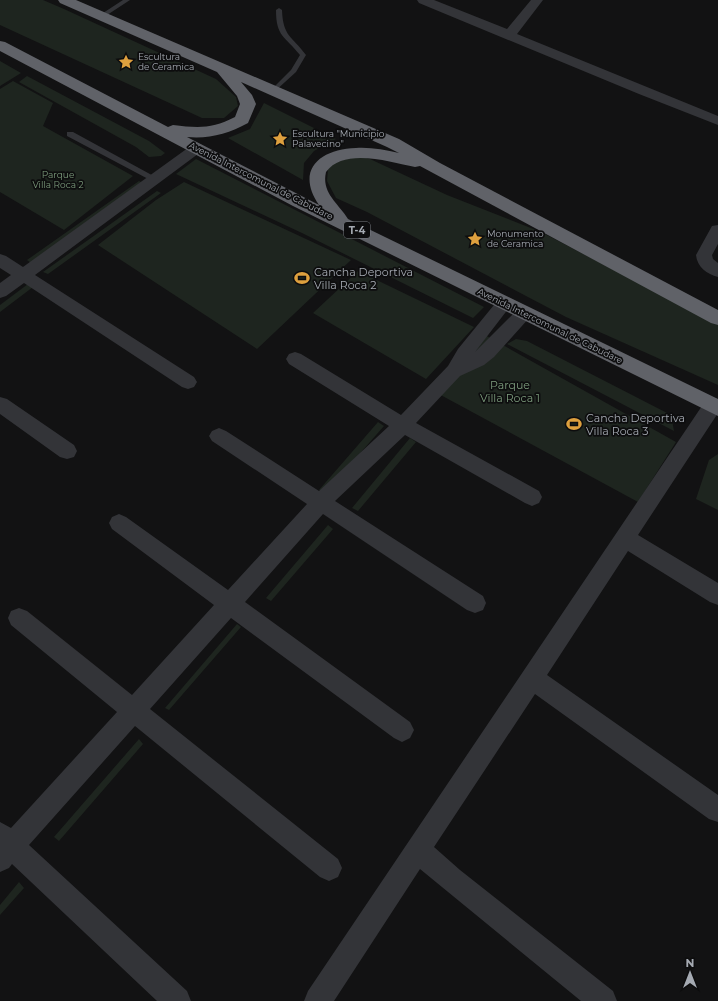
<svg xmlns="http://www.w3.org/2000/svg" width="718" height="1001" viewBox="0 0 718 1001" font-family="Montserrat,sans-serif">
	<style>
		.green { fill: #1e251f }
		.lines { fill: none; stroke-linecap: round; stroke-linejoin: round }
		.lane { fill: #333438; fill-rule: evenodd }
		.street { fill: #333438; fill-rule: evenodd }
		.highway { fill: #606268; fill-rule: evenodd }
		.labels { text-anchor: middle; stroke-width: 3.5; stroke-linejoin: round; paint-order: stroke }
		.far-poi-label { font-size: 9px; fill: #a5aab2; stroke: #0d0d0e; text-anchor: start }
		.far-park-label { font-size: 9px; fill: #7d9c7d; stroke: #0d0d0e }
		.far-street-label { font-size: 9px; fill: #a5aab2; stroke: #0d0d0e }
		.shield { fill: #0d0d0e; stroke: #777b81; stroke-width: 1 }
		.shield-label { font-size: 10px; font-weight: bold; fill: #a5aab2 }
		.poi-label { font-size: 11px; fill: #a5aab2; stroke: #0d0d0e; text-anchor: start }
		.park-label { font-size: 11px; fill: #7d9c7d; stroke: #0d0d0e }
	</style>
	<rect width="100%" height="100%" fill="#121213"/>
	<!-- green -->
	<path class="green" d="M0 0H43L64 9 216 79 236 97 238 106 224 118H202L0 25Z
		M0 61 21 73 0 86Z
		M27 76 149 141 165 153 161 156 149 157 136 147 19 82Z
		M13 81 53 103 43 126 133 176 64 230 0 192V89Z
		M264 103 336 139 314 151 304 163 303 180 228 138 250 129Z
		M360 156 370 159 447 195 541 232 718 324V385L566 317 367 212 336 198 327 181 328 169 335 162Z
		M196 159 484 307 473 318 302 233 176 174Z
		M139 181 143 183 31 263 27 260Z
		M184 182 351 260 257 349 98 245 156 200Z
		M157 191 161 193 48 274 43 272Z
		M358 271 474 327 426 379 313 313Z
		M28 284 33 287 0 312V305Z
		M485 335 676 442 638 502 437 393Z
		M516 339 527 341 671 415 674 431 507 344Z
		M378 422 384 426 325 493 319 490Z
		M410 438 416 442 358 511 352 508Z
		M718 454V510L696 499 709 460Z
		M328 525 333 529 271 601 266 598Z
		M237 624 241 627 169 710 165 708Z
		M139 739 143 744 59 841 54 837Z
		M19 882 24 888 0 915V905Z"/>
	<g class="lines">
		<!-- lane -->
		<path class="lane" d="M123 0H130L104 17H100V15Z
			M279 8 282 10C283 37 292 36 306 55L296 72 274 92 271 90 291 70 300 55C285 36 276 37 276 10Z
			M67 132H73L159 179 158 181H152L67 136Z"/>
		<!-- street -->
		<path class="street" d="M417 0H434L507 29 531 0H543L517 34 718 116V125L639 94 419 3Z
			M197 143 202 145 204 148 202 151 35 275 194 377 197 382 194 387 188 389 182 387 24 283 6 296 0 298V283L11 275 0 268V254L6 256 23 267 192 145Z
			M718 225V244L712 255 713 259 718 263V277C707 274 697 267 696 255L712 226Z
			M504 298 510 300 512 304 475 352 518 309 524 307 530 309 533 313 530 317 494 357 484 365 460 376 416 423 539 491 542 497 539 503 532 506 525 503 405 435 335 501 483 596 486 603 483 610 475 613 467 610 323 514 245 602 410 722 414 730 410 738 402 742 394 738 231 618 150 709 338 859 342 868 338 877 329 881 320 877 135 726 29 845 187 991 191 1001H157L12 864 9 868 0 872V822L11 828 117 712 11 625 8 618 11 611 19 608 27 611 132 695 214 605 112 529 109 523 112 517 119 514 126 517 228 590 307 504 212 441 209 436 212 431 219 428 226 431 319 491 389 426 289 364 286 359 289 354 295 352 301 354 401 415 448 366 458 349 498 300Z
			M0 397 7 399 74 445 77 451 74 457 67 459 60 457 0 414Z
			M713 398 718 399V413L638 535 718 583V605L710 602 628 551 547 675 718 795V822L709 819 535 694 434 847 460 870 613 991 617 1001H581L420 869 334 1001H304L308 991 706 400Z"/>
		<!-- highway -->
		<path class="highway" d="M58 0H76L399 139 440 163 718 310V325L711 323 420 166 415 167C390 162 344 147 326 172 321 193 339 204 348 219L718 399V416L293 206 0 51V41L5 42 168 127 173 125C198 128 212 129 235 117L240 104 237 96 217 72 60 3ZM241 82 387 147 399 153C385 150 370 147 356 148 320 149 295 170 319 205L187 137C209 139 228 134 248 123L256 104 252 95Z"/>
	</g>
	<!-- icons -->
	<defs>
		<g id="sight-bare" transform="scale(1.2)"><path d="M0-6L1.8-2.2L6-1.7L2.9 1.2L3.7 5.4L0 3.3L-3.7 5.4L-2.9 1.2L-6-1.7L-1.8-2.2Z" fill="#dea03e" stroke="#0d0d0e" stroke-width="2.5" paint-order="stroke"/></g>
		<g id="stadium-bare" transform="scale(1.2)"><path d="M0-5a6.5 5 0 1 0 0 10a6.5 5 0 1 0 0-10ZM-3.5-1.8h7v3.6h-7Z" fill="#dea03e" stroke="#0d0d0e" stroke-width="2.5" paint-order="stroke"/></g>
	</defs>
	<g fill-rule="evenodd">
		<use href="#sight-bare" x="126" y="62"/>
		<use href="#sight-bare" x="280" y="139"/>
		<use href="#sight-bare" x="475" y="239"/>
		<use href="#stadium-bare" x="302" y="278"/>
		<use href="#stadium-bare" x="574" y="424"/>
	</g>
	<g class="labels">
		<!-- far-poi labels -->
		<g class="far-poi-label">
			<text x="138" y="60">Escultura<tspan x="138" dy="10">de Ceramica</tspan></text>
			<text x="292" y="137">Escultura "Municipio<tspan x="292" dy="10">Palavecino"</tspan></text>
			<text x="487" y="237">Monumento<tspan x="487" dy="10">de Ceramica</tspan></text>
		</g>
		<!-- far-park labels -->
		<g class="far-park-label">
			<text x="58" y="178">Parque<tspan x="58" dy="10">Villa Roca 2</tspan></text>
		</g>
		<!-- far-street labels -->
		<g class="far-street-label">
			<text transform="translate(261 181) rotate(27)" y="3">Avenida Intercomunal de Cabudare</text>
			<text transform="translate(550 326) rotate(26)" y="3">Avenida Intercomunal de Cabudare</text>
		</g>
		<!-- shield labels -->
		<rect class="shield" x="344" y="222" width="26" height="16" rx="3"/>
		<g class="shield-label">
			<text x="357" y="234">T-4</text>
		</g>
		<!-- poi labels -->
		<g class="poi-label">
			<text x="314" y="276">Cancha Deportiva<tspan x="314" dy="13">Villa Roca 2</tspan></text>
			<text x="586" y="422">Cancha Deportiva<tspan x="586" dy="13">Villa Roca 3</tspan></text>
		</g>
		<!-- park labels -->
		<g class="park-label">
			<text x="510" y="389">Parque<tspan x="510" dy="13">Villa Roca 1</tspan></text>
		</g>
	</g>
	<!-- north arrow -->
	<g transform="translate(690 973)" stroke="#0d0d0e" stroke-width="3" paint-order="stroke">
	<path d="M0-3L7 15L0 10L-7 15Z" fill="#a5aab2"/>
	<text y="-6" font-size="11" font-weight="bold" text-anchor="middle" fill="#a5aab2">N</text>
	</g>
</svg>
